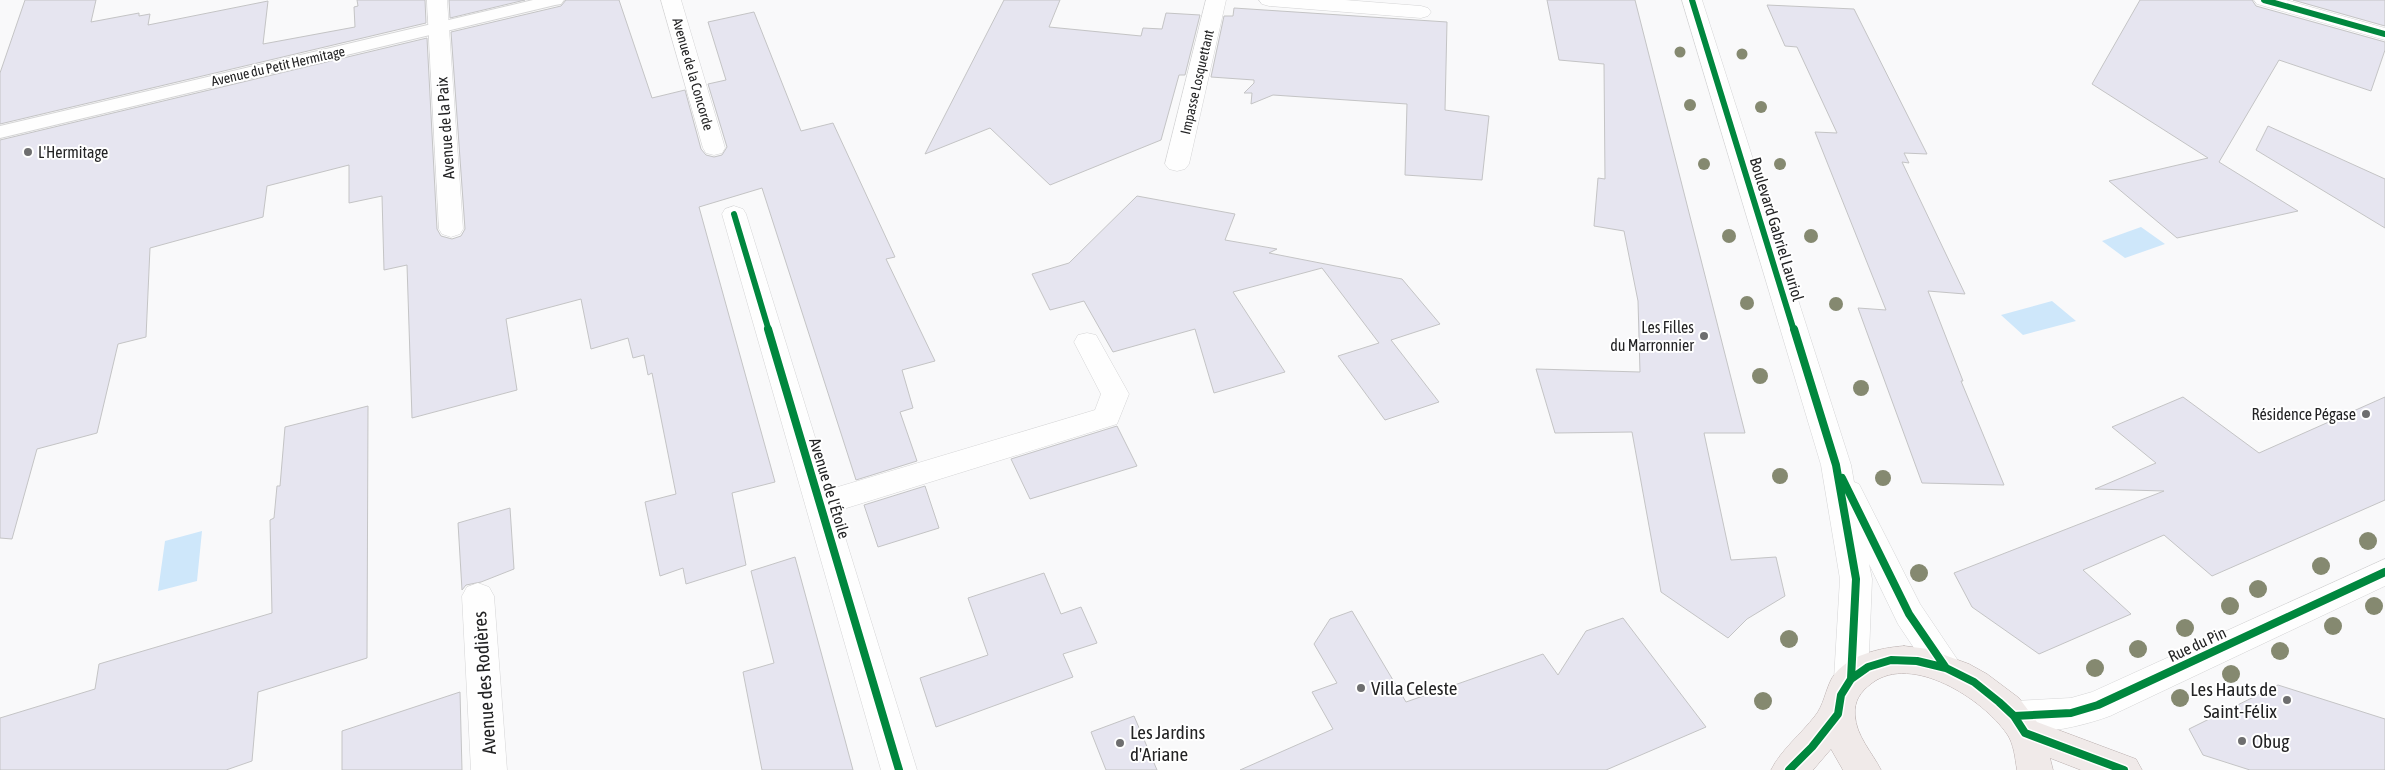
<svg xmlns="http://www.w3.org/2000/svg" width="2385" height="770" viewBox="0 0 2385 770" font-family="'Asap Condensed',sans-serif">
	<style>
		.water { fill: #cee7fa }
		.building { fill: #e6e5f0; stroke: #c4c4c5 }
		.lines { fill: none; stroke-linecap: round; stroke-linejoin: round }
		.lane-casing { stroke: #d5d5d6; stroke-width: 2 }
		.street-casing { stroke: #d5d5d6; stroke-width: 1 }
		.secondary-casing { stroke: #d5d5d6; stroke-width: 1 }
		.primary-casing { stroke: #b9aead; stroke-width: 1 }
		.lane { fill: #fefefe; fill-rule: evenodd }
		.street { fill: #fefefe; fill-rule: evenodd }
		.secondary { fill: #fefefe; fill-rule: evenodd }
		.primary { fill: #f0eae9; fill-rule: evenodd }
		.cycleway-far1-casing { stroke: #fff; stroke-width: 9 }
		.cycleway-casing { stroke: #fff; stroke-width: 11 }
		.cycleway-far1 { stroke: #00873e; stroke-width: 6 }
		.cycleway { stroke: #00873e; stroke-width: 8 }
		.tree { fill: #858970 }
		.poi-dot { fill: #6e6e6f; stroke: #fff; stroke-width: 2 }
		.labels { text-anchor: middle; stroke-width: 4; stroke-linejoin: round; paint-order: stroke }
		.far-street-label { font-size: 14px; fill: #232324; stroke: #fff }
		.street-label { font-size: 16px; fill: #232324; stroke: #fff }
		.poi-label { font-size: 16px; fill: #232324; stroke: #fff; text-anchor: end }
		.near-street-label { font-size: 19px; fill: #232324; stroke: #fff }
		.near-poi-label { font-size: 19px; fill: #232324; stroke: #fff; text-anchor: start }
	</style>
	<rect width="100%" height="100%" fill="#f9f9fa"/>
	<!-- water -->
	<path class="water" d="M2141 227 2165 244 2125 258 2102 241Z
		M2052 301 2076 321 2023 335 2001 315Z
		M202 531 197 581 158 591 165 541Z"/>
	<!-- building -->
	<path class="building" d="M25 0H96L91 22 139 13V16L150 14 148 25 268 1 263 44 355 27 354 7 358 6 357 0H425L426 23 0 124V73Z
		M449 0H525L450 18Z
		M566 0H619L652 98 685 90 701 149 706 155 714 157 722 155 727 147 708 84 726 80 708 22 754 12 801 131 833 123 895 257 886 259 935 361 902 370 913 408 900 412 917 461 856 480 762 188 699 207 775 482 732 493 746 565 686 584 683 568 660 576 645 502 676 494 652 373 648 375 644 355 633 358 628 338 591 349 581 299 506 319 517 390 412 418 407 265 384 270 382 196 349 203V165L267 186 263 217 150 248 146 337 118 344 97 433 37 449 12 539 0 538V140L427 38 437 229 441 236 452 239 461 236 465 229 451 32 561 6Z
		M1004 0H1060L1049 27 1141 36 1143 28 1162 29 1166 13 1200 15 1185 75H1179L1161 140 1050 185 990 128 925 154Z
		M1547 0H1635L1745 433H1704L1731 560 1776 557 1785 596 1747 619 1728 638 1661 592 1632 432 1555 433 1536 369 1640 372 1638 301 1624 231 1594 226 1598 178 1605 179 1604 64 1559 60Z
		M2140 0H2252L2256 6 2385 42V50L2371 91 2279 60 2219 162 2298 211 2177 238 2109 181 2208 158 2092 84Z
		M2293 0H2385V26Z
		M1767 5 1854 9 1927 154 1904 153 1909 163 1902 162 1965 294 1928 291 1963 381H1961L2004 485 1922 483 1858 308 1886 310 1815 132 1837 133 1797 47 1785 46Z
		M1234 8 1447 22 1445 110 1489 116 1482 180 1405 175 1407 104 1273 95 1251 104 1252 93H1244L1254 83V80L1211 77 1224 16H1233Z
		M2268 126 2385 179V228L2256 150Z
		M1137 196 1235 214 1225 240 1277 249 1269 253 1402 279 1440 324 1391 340 1439 402 1385 420 1338 356 1379 343 1322 268 1233 292 1285 372 1214 393 1195 329 1113 352 1084 301 1050 310 1032 274 1069 263Z
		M2183 397 2259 453 2385 397V500L2212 576 2164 535 2083 570 2131 614 2039 654 1972 607 1954 573 2164 491 2095 489 2156 463 2112 427Z
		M368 406 367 658 258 692 252 761 226 770H0V718L95 689 99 664 272 613 270 520 274 518 277 486H280L285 427Z
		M1117 426 1137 466 1030 499 1011 459Z
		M925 486 939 528 878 547 864 505Z
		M510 508 514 569 481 582 466 585 462 590 458 523Z
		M795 557 845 740 853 770H762L743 672 774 663 751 571Z
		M1044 573 1061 614 1081 607 1097 643 1063 654 1073 677 936 727 920 678 988 655 968 598Z
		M1352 611 1406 702 1543 654 1558 675 1586 631 1623 618 1706 727 1606 770H1240L1333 729 1312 692 1337 683 1314 644 1330 619Z
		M2278 685 2385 719V770H2250L2203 755 2189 729Z
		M460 692 462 770H342V731Z
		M1134 716 1157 770H1106L1091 732Z"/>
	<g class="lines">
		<!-- lane casing -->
		<g class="lane-casing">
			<path id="lane" d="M533 0H564L561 4 555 5 0 138V126Z"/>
		</g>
		<!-- street casing -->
		<g class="street-casing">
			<path id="street" d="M427 0H447L463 229 460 234 451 237 442 234 439 229Z
				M661 0H681L725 148 722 153 714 155 706 153 703 148Z
				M1206 0H1226L1189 164 1185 169 1177 171 1169 169 1165 164Z
				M1259 0H1345L1421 6 1428 8 1431 12 1428 16 1421 18 1269 6 1262 4Z
				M2254 0H2286L2385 28V40L2257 4Z
				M734 206 743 209 746 214 831 489 1095 410 1101 394 1074 342 1078 335 1087 333 1096 335 1129 394 1117 424 837 511 917 770H881L722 214 725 209Z
				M2385 559V586L2110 716C2080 727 2033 738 2002 727L1997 716 2002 705 2014 701 2071 698 2092 692Z
				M478 583 489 587 494 596 507 770H471L462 596 467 587Z"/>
		</g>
		<!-- secondary casing -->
		<g class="secondary-casing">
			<path id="secondary" d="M1682 0H1702L1851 465 1854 482 1859 484 1920 604 1963 668 1958 678 1946 682 1934 678 1898 624 1869 564 1872 579 1868 679 1863 689 1851 694 1839 689 1834 679 1840 579 1821 465Z"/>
		</g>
		<!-- primary casing -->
		<g class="primary-casing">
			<path id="primary" d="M1904 646 1928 649 1969 664 1987 674 2019 698 2037 722 2136 759 2142 770H2081L2050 758 2053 770H2017C2015 758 2014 744 2007 734 1983 699 1912 653 1872 683 1860 692 1854 701 1855 715 1856 736 1872 752 1881 770H1843L1831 749 1813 770H1771C1781 750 1801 734 1815 716 1824 705 1825 691 1832 678 1847 655 1879 648 1904 646Z"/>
		</g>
		<!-- lane -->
		<use href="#lane" class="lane"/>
		<!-- street -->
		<use href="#street" class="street"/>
		<!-- secondary -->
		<use href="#secondary" class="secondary"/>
		<!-- primary -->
		<use href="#primary" class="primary"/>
		<!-- cycleway-far1 casing -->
		<g class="cycleway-far1-casing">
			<path id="cycleway-far1" d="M1692 0 1794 331
				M2264 0 2385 34
				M734 214 769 331"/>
		</g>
		<!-- cycleway casing -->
		<g class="cycleway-casing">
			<path id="cycleway" d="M768 329 899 770
				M1794 329 1836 465 1856 579 1851 679
				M1842 478 1909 614 1946 668
				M2014 716 2071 713 2098 705 2385 572
				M1789 770 1812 747 1838 714 1841 695 1851 679 1868 667 1891 660 1917 661 1946 668 1974 682 1999 702 2014 716 2025 733 2124 770"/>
		</g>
		<!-- cycleway-far1 -->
		<use href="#cycleway-far1" class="cycleway-far1"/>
		<!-- cycleway -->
		<use href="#cycleway" class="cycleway"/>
	</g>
	<!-- trees -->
	<g class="tree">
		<circle cx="1680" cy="52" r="5.5"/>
		<circle cx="1742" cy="54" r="5.5"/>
		<circle cx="1690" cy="105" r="6"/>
		<circle cx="1761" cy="107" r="6"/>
		<circle cx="1704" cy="164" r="6"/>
		<circle cx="1780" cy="164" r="6"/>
		<circle cx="1729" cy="236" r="7"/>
		<circle cx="1811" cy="236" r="7"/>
		<circle cx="1747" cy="303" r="7"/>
		<circle cx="1836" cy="304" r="7"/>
		<circle cx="1760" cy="376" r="8"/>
		<circle cx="1861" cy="388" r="8"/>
		<circle cx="1780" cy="476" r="8"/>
		<circle cx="1883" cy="478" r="8"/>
		<circle cx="2368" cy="541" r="9"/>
		<circle cx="2321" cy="566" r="9"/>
		<circle cx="1919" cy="573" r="9"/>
		<circle cx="2258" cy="589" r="9"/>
		<circle cx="2230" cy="606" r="9"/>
		<circle cx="2374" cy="606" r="9"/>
		<circle cx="2333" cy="626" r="9"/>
		<circle cx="2185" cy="628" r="9"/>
		<circle cx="1789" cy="639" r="9"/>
		<circle cx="2138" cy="649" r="9"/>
		<circle cx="2280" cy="651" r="9"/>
		<circle cx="2095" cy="668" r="9"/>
		<circle cx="2231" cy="674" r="9"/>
		<circle cx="2180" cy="698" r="9"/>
		<circle cx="1763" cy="701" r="9"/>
	</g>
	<!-- markers -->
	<g class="poi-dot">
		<circle cx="28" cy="152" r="5"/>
		<circle cx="1704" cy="336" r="5"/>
		<circle cx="2366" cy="414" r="5"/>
		<circle cx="1361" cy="688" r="5"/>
		<circle cx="2287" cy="700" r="5"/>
		<circle cx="2242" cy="741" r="5"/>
		<circle cx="1120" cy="743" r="5"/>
	</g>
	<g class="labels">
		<!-- far-street labels -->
		<g class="far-street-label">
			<text transform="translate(278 66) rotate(-13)" y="5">Avenue du Petit Hermitage</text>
			<text transform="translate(693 74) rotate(74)" y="5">Avenue de la Concorde</text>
			<text transform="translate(1197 82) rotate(-77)" y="5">Impasse Losquettant</text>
		</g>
		<!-- street labels -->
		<g class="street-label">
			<text transform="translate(445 128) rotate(-94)" y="6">Avenue de la Paix</text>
			<text transform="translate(1777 229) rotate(73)" y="6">Boulevard Gabriel Lauriol</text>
			<text transform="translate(830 488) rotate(73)" y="6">Avenue de l'Étoile</text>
			<text transform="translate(2197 644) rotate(-25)" y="6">Rue du Pin</text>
		</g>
		<!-- poi labels -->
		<g class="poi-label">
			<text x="38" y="158" text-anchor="start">L'Hermitage</text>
			<text x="1694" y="333">Les Filles<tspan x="1694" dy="18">du Marronnier</tspan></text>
			<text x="2356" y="420">Résidence Pégase</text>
		</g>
		<!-- near-street labels -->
		<g class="near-street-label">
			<text transform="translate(484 683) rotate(-94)" y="7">Avenue des Rodières</text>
		</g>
		<!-- near-poi labels -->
		<g class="near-poi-label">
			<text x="1371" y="695">Villa Celeste</text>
			<text x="2277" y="696" text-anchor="end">Les Hauts de<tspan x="2277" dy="22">Saint-Félix</tspan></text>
			<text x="1130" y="739">Les Jardins<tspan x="1130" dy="22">d'Ariane</tspan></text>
			<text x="2252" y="748">Obug</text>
		</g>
	</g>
</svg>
